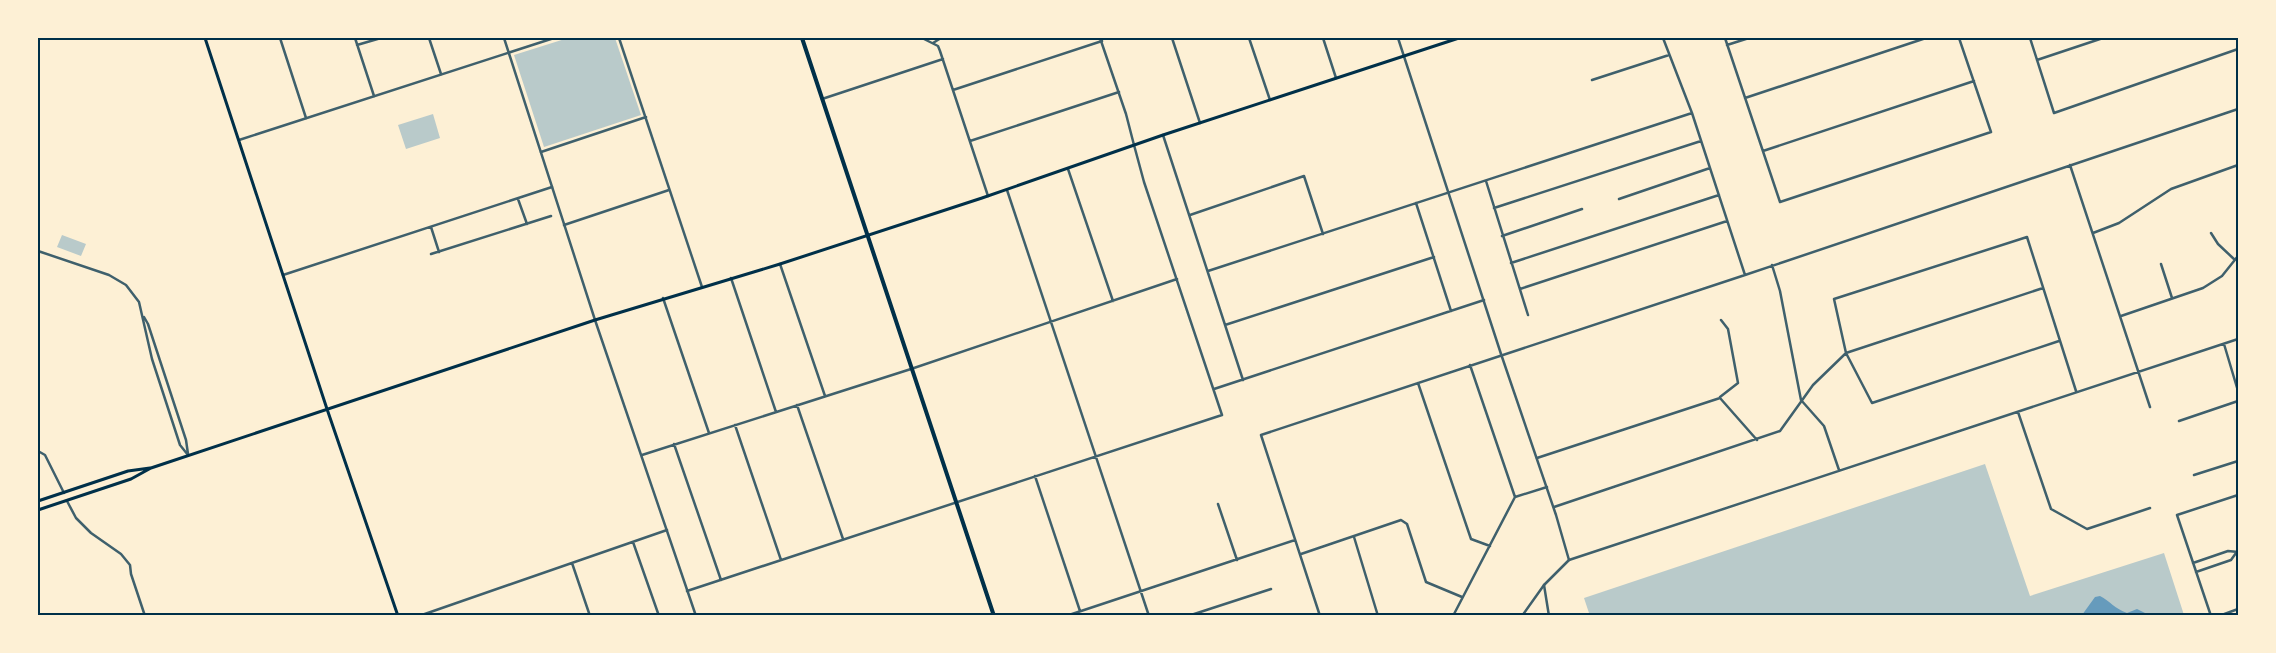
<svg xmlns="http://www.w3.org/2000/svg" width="2276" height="653" viewBox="0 0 2276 653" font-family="'Asap Condensed',sans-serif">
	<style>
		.green { fill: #b9caca }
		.water { fill: #669bbc }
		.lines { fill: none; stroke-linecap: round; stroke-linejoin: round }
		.minor { stroke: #3f606c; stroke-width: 2.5 }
		.tertiary { stroke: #3f606c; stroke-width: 2.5 }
		.secondary { stroke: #003049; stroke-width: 3 }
		.primary { stroke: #003049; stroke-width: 4 }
		.neatline { fill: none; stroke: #003049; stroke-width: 2 }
	</style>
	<rect width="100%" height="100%" fill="#fdf0d5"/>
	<!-- green -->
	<path class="green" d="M568 38H615L641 115 544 147 514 55Z
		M433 114 440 138 406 149 398 125Z
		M62 235 86 244 81 256 57 247Z
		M1985 464 2030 596 2164 553 2184 615 1590 616 1584 598Z"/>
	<!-- water -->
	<path class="water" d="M2100 596C2110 601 2115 609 2127 613L2137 609 2145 613 2146 615H2082L2095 597Z"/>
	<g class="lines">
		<!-- minor -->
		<path class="minor" d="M280 38 306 118
			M355 38 374 96
			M429 38 441 74
			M619 38 702 287
			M922 38 938 46 940 51 988 196
			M1172 38 1200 123
			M1249 38 1270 100
			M1323 38 1336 78
			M1663 38 1692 113 1745 275
			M1725 38 1780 202 1991 132 1959 38
			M2030 38 2054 113 2238 49
			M933 43 941 38
			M357 45 381 38
			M1727 45 1749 38
			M2037 60 2103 38
			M1592 80 1669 55
			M953 90 1102 41
			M1745 98 1926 38
			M822 99 943 59
			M1163 135 1243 380
			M970 141 1119 92
			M1763 151 1974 81
			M541 152 646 117
			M2070 165 2150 407
			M1068 169 1113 301
			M1486 181 1528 315
			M1007 190 1149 616
			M518 199 527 224
			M1619 199 1710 168
			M1416 203 1451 311
			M1494 208 1701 141
			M1190 215 1304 176 1323 234
			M564 225 669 190
			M431 227 439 252
			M2093 233 2119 223 2171 189 2238 165
			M2211 233 2218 244 2235 260
			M1502 236 1582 209
			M431 254 551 216
			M1511 263 1719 195
			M780 264 825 396
			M2161 264 2172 298
			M1772 265 1780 291 1801 400 1824 426 1839 470
			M1208 271 1692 113
			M283 275 552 187
			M731 278 776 412
			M1520 289 1727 221
			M663 298 709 433
			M2121 316 2203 288 2222 276 2238 256
			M1225 325 1434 257
			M2059 341 1872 403 1846 353 1834 299 2027 237 2076 391
			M2224 344 2238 391
			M1470 365 1515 497
			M1418 383 1471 539 1490 546
			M1214 389 1484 300
			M1720 397 1738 383 1728 329 1721 320
			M797 405 843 539
			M2018 412 2051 509 2087 529 2150 508
			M2179 421 2238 401
			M735 425 781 560
			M674 444 721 580
			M38 451 45 455 64 493
			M642 455 911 369 1177 279
			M1537 458 1720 398 1757 440
			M2194 475 2238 461
			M1035 476 1080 611
			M67 501 76 518 91 533 121 554 130 565 131 574 145 616
			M1218 504 1237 560
			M1554 507 1780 431 1813 385 1846 353 2043 288
			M1354 537 1378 616
			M633 542 659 616
			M1301 554 1401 520 1407 524 1426 582 1462 597
			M572 563 590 616
			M2193 563 2228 551 2238 552
			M2196 572 2231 560 2236 553
			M687 591 1222 415 1144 182 1134 145
			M419 616 667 530
			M1066 616 1295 540
			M1188 616 1271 589
			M1320 616 1261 435 1745 275 2238 109
			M1453 616 1515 497 1547 487
			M1522 616 1544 585 1569 560 2238 339
			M2211 616 2177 515 2238 495
			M2219 616 2238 609"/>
		<!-- tertiary -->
		<path class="tertiary" d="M504 38 595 320 696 616
			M1100 38 1126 114 1134 145
			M1398 38 1501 354 1556 515 1569 560
			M239 140 554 38
			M38 251 109 275 126 285 139 302 152 359 180 445 188 455
			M144 317 148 324 186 440 188 454
			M1544 585 1549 616"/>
		<!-- secondary -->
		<path class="secondary" d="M205 38 327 409 398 616
			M38 501 128 471 150 468
			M38 510 131 479 151 468 595 320 780 264 982 198 1163 135 1459 38"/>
		<!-- primary -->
		<path class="primary" d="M802 38 994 616"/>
	</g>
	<!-- border -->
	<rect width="2276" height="653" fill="none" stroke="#fdf0d5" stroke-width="78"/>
	<rect x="39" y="39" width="2198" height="575" class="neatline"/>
</svg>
